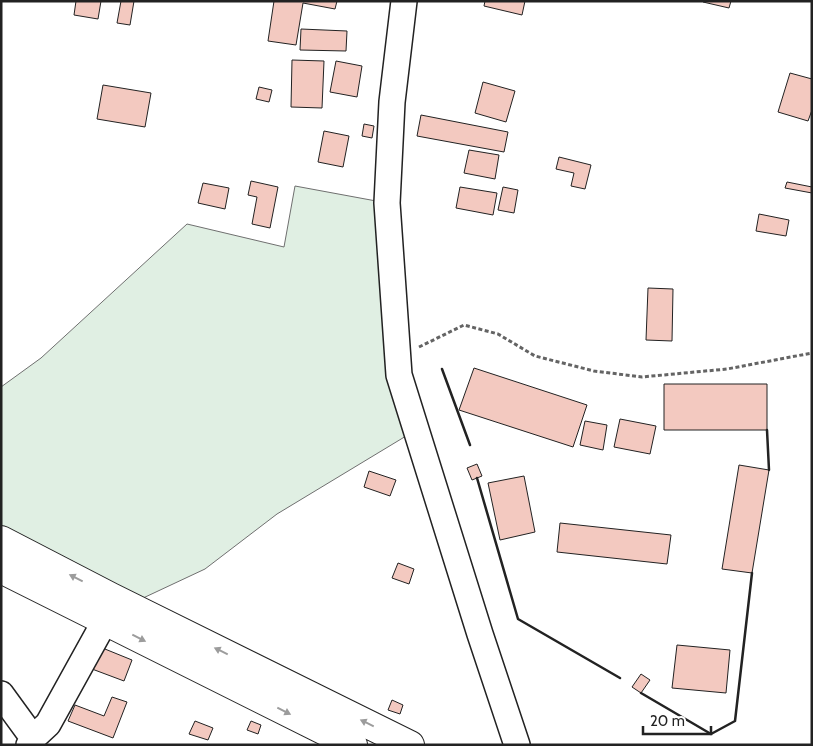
<svg xmlns="http://www.w3.org/2000/svg" width="813" height="746" viewBox="0 0 813 746" font-family="Cabin,sans-serif">
	<style>
		.green { fill: #e0efe3; stroke: #6f6f6f }
		.building { fill: #f3c9c0; stroke: #222 }
		.lines { fill: none; stroke-linecap: round; stroke-linejoin: round }
		.minor-casing { stroke: #222; stroke-width: 28 }
		.major-casing { stroke: #222; stroke-width: 30 }
		.path { stroke: #646464; stroke-width: 3; stroke-dasharray: 4 2.5; stroke-linecap: butt }
		.minor { stroke: #fff; stroke-width: 25 }
		.major { stroke: #fff; stroke-width: 28 }
		.wall { stroke: #222; stroke-width: 2.5 }
		.oneway { fill: #9c9c9c }
	</style>
	<rect width="100%" height="100%" fill="#fff"/>
	<!-- green -->
	<path class="green" d="M295 186 387 203 416 430 277 514 205 569 109 614 1 560V387L41 358 187 224 284 247Z"/>
	<!-- building -->
	<path class="building" d="M76 1H101L98 19 74 15Z
		M121 1H134L130 25 117 23Z
		M274 1H337L335 9 303 3 296 45 268 41Z
		M485 1H525L522 15 484 6Z
		M704 1H731L729 8 703 2Z
		M301 29 347 31 346 51 300 50Z
		M292 60 324 61 322 108 291 107Z
		M336 61 362 66 357 97 330 92Z
		M790 73 812 79V110L808 121 778 112Z
		M483 82 515 91 506 122 475 113Z
		M103 85 151 93 145 127 97 119Z
		M259 87 272 90 269 102 256 99Z
		M421 115 508 132 504 152 417 136Z
		M364 124 374 126 372 138 362 136Z
		M324 131 349 136 343 167 318 162Z
		M469 150 499 155 495 179 464 173Z
		M559 157 591 165 585 189 571 186 574 173 556 169Z
		M251 181 278 187 270 228 252 224 257 197 248 195Z
		M787 182 812 187V193L785 188Z
		M203 183 229 188 225 209 198 203Z
		M460 187 497 193 493 215 456 208Z
		M503 187 518 190 514 213 498 210Z
		M759 214 789 220 786 236 756 231Z
		M648 288 673 289 672 341 646 340Z
		M474 368 587 405 573 447 459 410Z
		M664 384H767V430H664Z
		M620 419 656 426 650 454 614 447Z
		M585 421 607 425 603 450 580 445Z
		M477 464 482 476 472 480 467 468Z
		M739 465 769 470 752 573 722 569Z
		M369 471 396 480 390 496 364 487Z
		M524 476 535 532 500 540 488 483Z
		M560 523 671 535 667 564 557 552Z
		M398 563 414 569 409 584 392 578Z
		M677 645 730 650 726 693 672 688Z
		M100 647 132 660 124 681 92 669Z
		M641 674 650 680 641 693 632 687Z
		M112 697 127 702 113 738 68 721 75 705 104 716Z
		M392 700 403 705 400 714 388 710Z
		M195 721 213 728 208 740 189 734Z
		M251 721 261 725 258 734 247 730Z"/>
	<g class="lines">
		<!-- minor casing -->
		<g class="minor-casing">
			<path id="minor" d="M404 1 392 102 387 203 399 375 480 634 517 745
				M1 694 33 738
				M29 745 33 738 48 724 105 621"/>
		</g>
		<!-- major casing -->
		<g class="major-casing">
			<path id="major" d="M1 540 111 597 410 745
				M1 569 353 745"/>
		</g>
		<!-- path -->
		<path class="path" d="M419 347 464 325 498 334 535 356 594 371 642 377 727 369 812 353"/>
		<!-- minor -->
		<use href="#minor" class="minor"/>
		<!-- major -->
		<use href="#major" class="major"/>
		<!-- wall -->
		<path class="wall" d="M442 369 470 445
			M767 430 769 470
			M477 478 518 619 620 678
			M641 693 711 734 735 721 752 573"/>
	</g>
	<!-- one-way arrows -->
	<defs><path id="oneway-solid" d="M-6-.8H1V-3.2L6.5 0L1 3.2V.8H-6Z" transform="scale(1.25)"/></defs>
	<g class="oneway">
		<use href="#oneway-solid" transform="translate(76 578) rotate(-153)"/>
		<use href="#oneway-solid" transform="translate(139 638) rotate(27)"/>
		<use href="#oneway-solid" transform="translate(221 651) rotate(-154)"/>
		<use href="#oneway-solid" transform="translate(284 711) rotate(27)"/>
		<use href="#oneway-solid" transform="translate(367 723) rotate(-154)"/>
	</g>
	<!-- border -->
	<rect width="813" height="746" fill="none" stroke="#222222" stroke-width="5"/>
	<!-- scale -->
	<path d="M643 726v8h68v-8" fill="none" stroke="#222222" stroke-width="2.5"/>
	<text x="650" y="726" font-size="15" fill="#222222" stroke="#ffffff" stroke-width="4" paint-order="stroke">20 m</text>
</svg>
